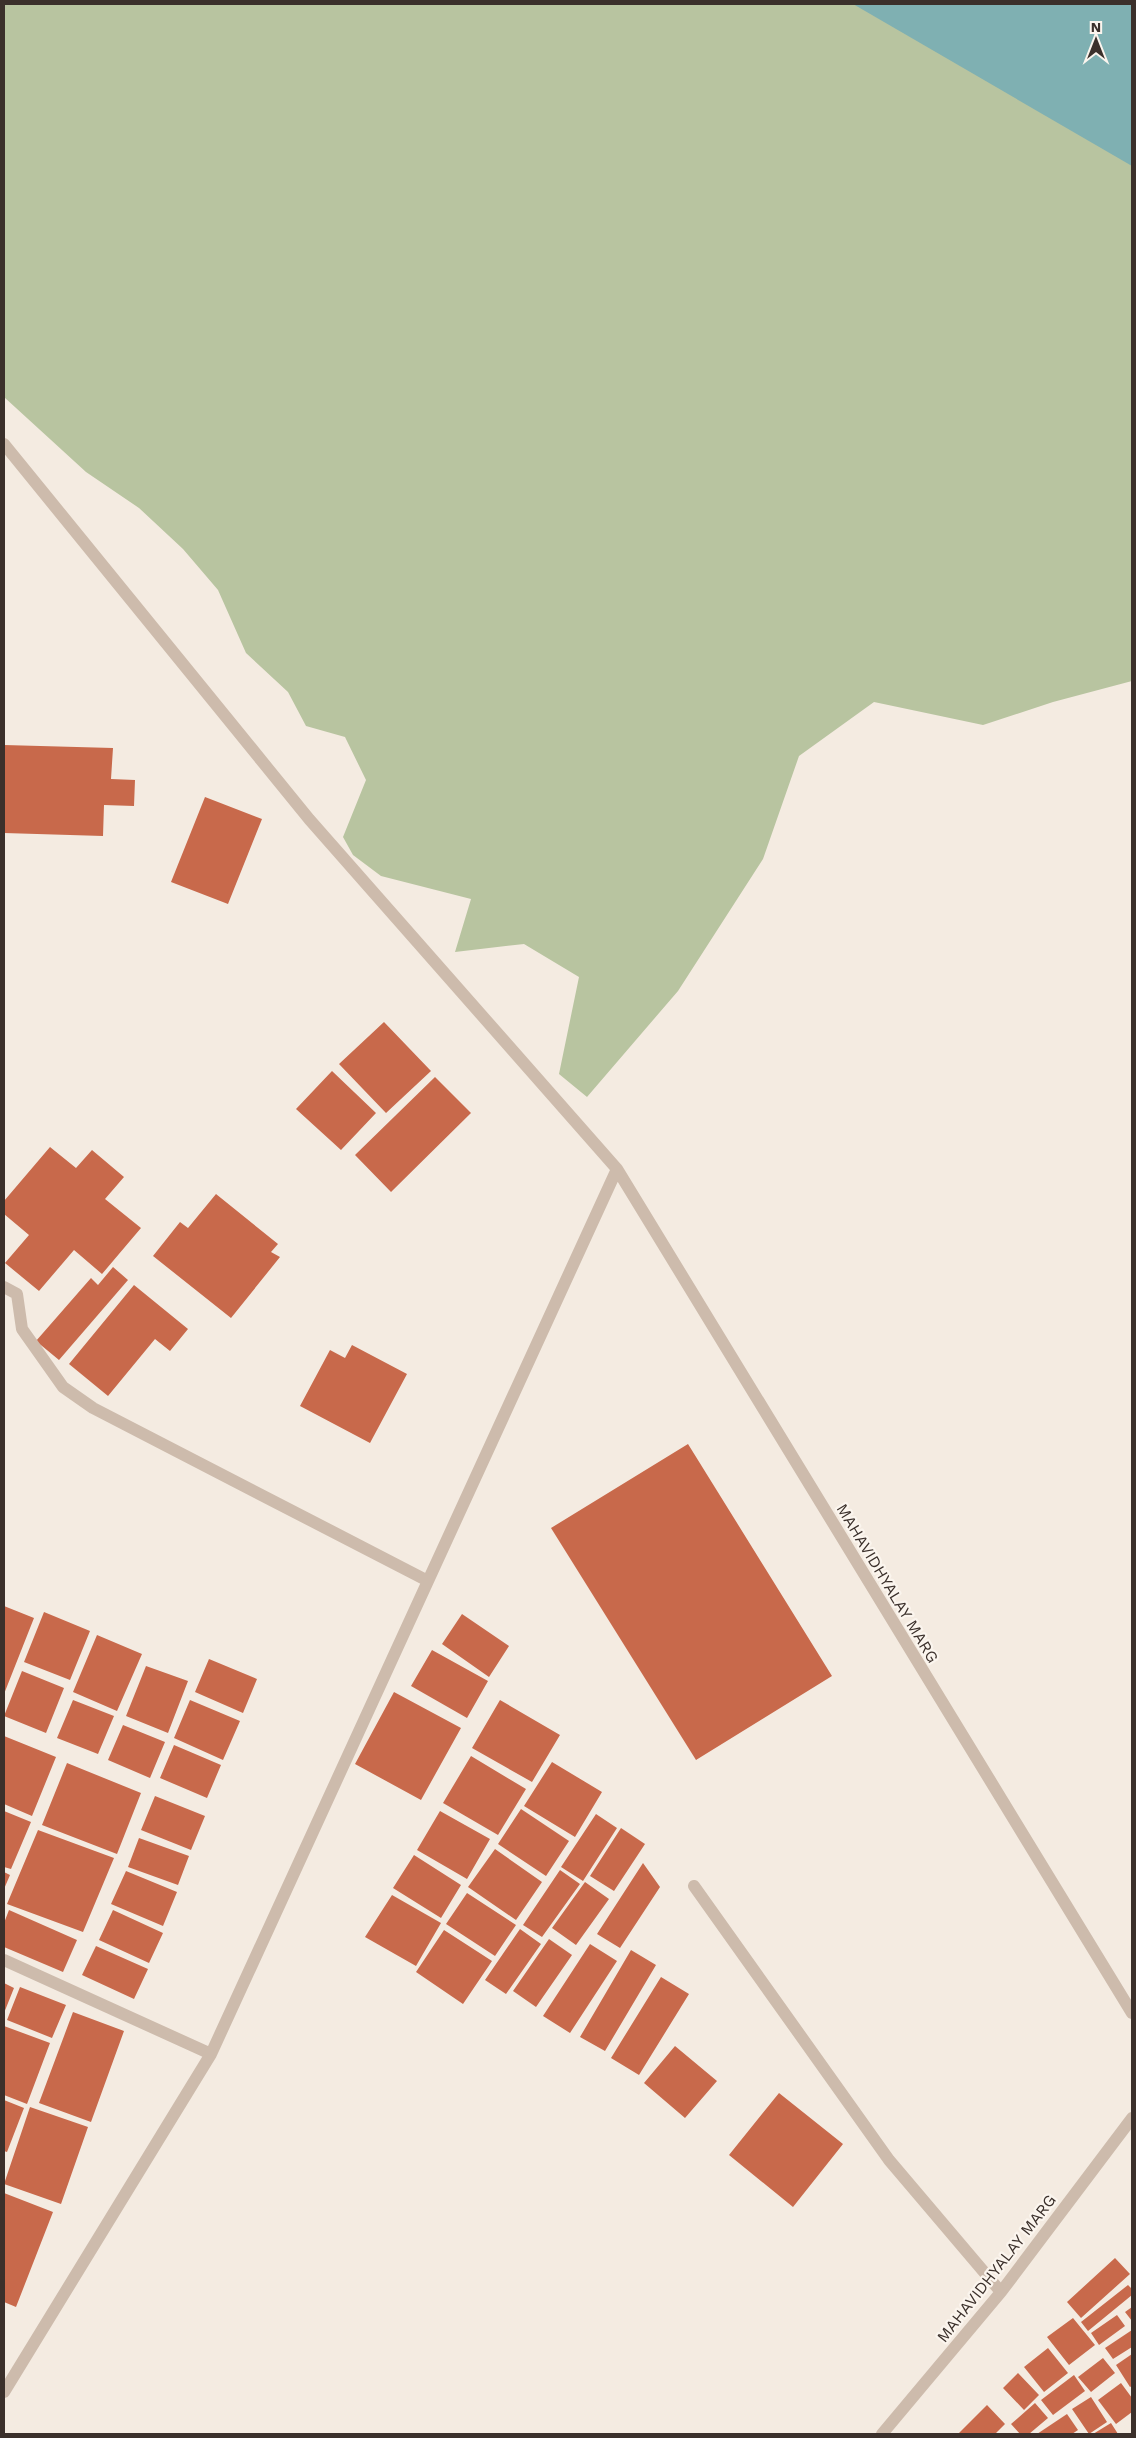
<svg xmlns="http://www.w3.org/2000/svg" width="1136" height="2438" viewBox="0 0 1136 2438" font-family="'Work Sans',sans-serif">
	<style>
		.green { fill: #b8c4a0 }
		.water { fill: #7fb0b2 }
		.building { fill: #c8694b }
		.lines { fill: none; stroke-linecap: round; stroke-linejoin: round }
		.minor { stroke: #cdbbac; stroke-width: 12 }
		.labels { text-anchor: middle; stroke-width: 4.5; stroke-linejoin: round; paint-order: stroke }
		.street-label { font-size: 16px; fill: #3b302b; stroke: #fbf5ee }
	</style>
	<rect width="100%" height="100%" fill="#f4ebe1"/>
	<!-- green -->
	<path class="green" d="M4 4H989L1132 22V681L1053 702 983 725 874 702 799 756 763 859 678 991 587 1097 559 1074 579 977 524 944 455 952 471 899 381 876 353 855 343 837 366 780 345 737 306 726 288 692 246 653 218 590 183 549 139 508 86 472 4 397Z"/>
	<!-- water -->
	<path class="water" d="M853 4H1132V166Z"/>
	<!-- building -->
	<path class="building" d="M4 745 113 748 111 779 135 780 134 806 104 805 103 836 4 833Z
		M205 797 262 819 228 904 171 882Z
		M384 1022 431 1071 386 1113 339 1064Z
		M332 1071 376 1113 341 1150 296 1109Z
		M435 1077 471 1113 391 1192 355 1155Z
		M50 1147 76 1168 92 1150 124 1177 105 1199 141 1228 102 1274 74 1250 39 1291 5 1263 29 1235 4 1214V1201Z
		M216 1194 278 1244 271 1252 280 1257 231 1318 153 1256 180 1222 188 1228Z
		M113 1267 128 1280 59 1360 36 1341 91 1278 98 1285Z
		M134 1285 188 1329 170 1351 155 1339 108 1396 69 1364Z
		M352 1345 407 1374 370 1443 300 1406 330 1350 345 1358Z
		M688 1444 832 1676 696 1760 551 1528Z
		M4 1606 34 1618 4 1694Z
		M44 1612 90 1631 70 1680 24 1662Z
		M462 1614 509 1646 489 1677 442 1644Z
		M97 1635 142 1654 117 1711 73 1692Z
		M432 1650 488 1681 467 1718 411 1686Z
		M209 1659 257 1679 243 1713 195 1692Z
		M146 1666 188 1681 168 1733 126 1716Z
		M22 1671 64 1688 46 1733 4 1716Z
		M394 1692 461 1728 421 1800 355 1764Z
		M73 1700 114 1716 98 1754 57 1738Z
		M190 1700 240 1721 223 1760 174 1738Z
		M500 1700 560 1735 532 1782 472 1748Z
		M123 1725 165 1742 150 1778 108 1760Z
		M4 1736 56 1757 32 1816 4 1804Z
		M174 1745 221 1765 207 1798 160 1778Z
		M471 1756 526 1789 498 1835 443 1803Z
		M552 1762 602 1792 575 1837 524 1806Z
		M67 1763 141 1793 117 1854 42 1825Z
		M155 1796 205 1816 191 1850 141 1830Z
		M521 1809 569 1841 546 1876 498 1844Z
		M4 1811 31 1822 11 1869 4 1867Z
		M440 1811 490 1839 467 1879 417 1850Z
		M596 1814 617 1828 583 1881 561 1867Z
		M621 1828 645 1844 614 1891 590 1876Z
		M38 1830 114 1858 83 1932 7 1904Z
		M139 1838 189 1856 178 1885 128 1867Z
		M495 1849 542 1882 516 1920 468 1887Z
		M414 1855 461 1885 441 1918 393 1888Z
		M643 1863 660 1887 620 1948 597 1934Z
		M560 1870 580 1884 542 1937 523 1925Z
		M126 1871 177 1892 163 1926 111 1904Z
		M4 1872 10 1875 4 1889Z
		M585 1882 609 1899 576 1945 552 1928Z
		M467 1893 516 1925 495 1956 446 1924Z
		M392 1895 441 1923 416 1966 365 1937Z
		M9 1910 77 1940 63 1972 4 1947V1923Z
		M113 1910 163 1933 149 1963 99 1940Z
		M520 1929 541 1944 506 1994 485 1980Z
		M444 1930 492 1961 463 2004 416 1972Z
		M549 1939 572 1955 536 2007 513 1991Z
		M590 1944 617 1961 570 2033 543 2016Z
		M96 1946 148 1969 134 1999 82 1975Z
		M631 1950 656 1965 605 2051 580 2037Z
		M661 1977 689 1994 639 2075 611 2058Z
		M4 1983 14 1988 4 2013Z
		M20 1987 66 2005 52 2038 7 2020Z
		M73 2012 124 2031 91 2122 39 2103Z
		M4 2026 50 2043 27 2104 4 2095Z
		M675 2046 717 2081 685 2118 644 2083Z
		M779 2093 843 2144 793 2207 729 2155Z
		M4 2100 24 2108 7 2152 4 2151Z
		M30 2107 88 2127 61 2204 4 2184Z
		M4 2193 53 2212 16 2307 4 2302Z
		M1115 2258 1130 2274 1081 2318 1067 2302Z
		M1128 2285 1132 2289V2295L1088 2331 1081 2322Z
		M1132 2307V2321L1125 2312Z
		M1117 2315 1125 2326 1099 2345 1091 2333Z
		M1073 2318 1095 2345 1069 2365 1047 2337Z
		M1132 2330V2347L1113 2359 1105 2348Z
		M1048 2348 1068 2373 1044 2392 1024 2367Z
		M1132 2354V2386L1130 2387 1116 2365Z
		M1103 2358 1115 2373 1091 2392 1078 2377Z
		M1018 2373 1039 2395 1024 2410 1003 2388Z
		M1074 2375 1085 2391 1053 2415 1041 2400Z
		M1121 2383 1132 2398V2412L1116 2424 1098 2400Z
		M1091 2397 1107 2422 1089 2434 1072 2409Z
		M1035 2403 1048 2418 1029 2434H1020L1011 2424Z
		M987 2405 1005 2424 995 2434H958Z
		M1067 2414 1078 2430 1072 2434H1037Z
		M1111 2423 1118 2434H1093Z"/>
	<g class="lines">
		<!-- minor -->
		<path class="minor" d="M4 444 309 819 617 1169 1132 2013
			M4 1287 17 1294 22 1329 63 1387 93 1408 428 1581
			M694 1886 889 2160 1001 2292
			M4 1960 211 2054
			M4 2392 211 2054 617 1169
			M882 2434 1001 2292 1132 2118"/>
	</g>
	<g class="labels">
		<!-- street labels -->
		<g class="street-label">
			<text transform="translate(888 1583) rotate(59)" y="6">MAHAVIDHYALAY MARG</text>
			<text transform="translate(996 2268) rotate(-52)" y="6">MAHAVIDHYALAY MARG</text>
		</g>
	</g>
	<!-- border -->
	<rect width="1136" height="2438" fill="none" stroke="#3b302b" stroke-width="10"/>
	<!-- north arrow -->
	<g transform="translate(1096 40)" stroke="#fbf5ee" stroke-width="4" paint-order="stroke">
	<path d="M0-4L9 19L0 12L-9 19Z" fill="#3b302b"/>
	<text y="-8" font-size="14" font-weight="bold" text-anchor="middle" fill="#3b302b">N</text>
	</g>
</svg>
